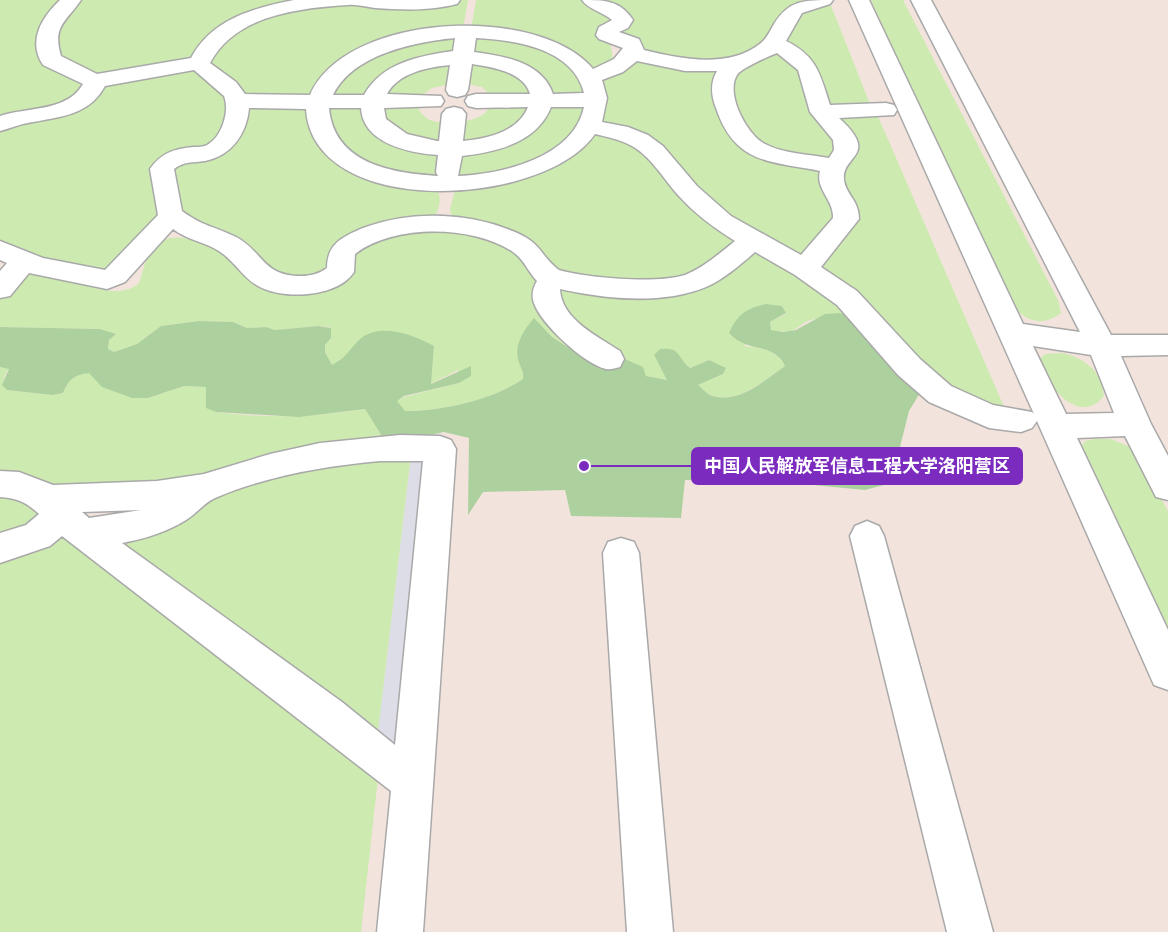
<svg xmlns="http://www.w3.org/2000/svg" width="1168" height="932" viewBox="0 0 1168 932" font-family="'PT Sans Narrow','Noto Sans SC',sans-serif">
	<style>
		.military { fill: #f3e3dd }
		.grass { fill: #cdebb0 }
		.forest { fill: #add19e }
		.plaza { fill: #dddde8; fill-rule: evenodd }
		.lines { fill: none; stroke-linecap: round; stroke-linejoin: round }
		.minor-casing { stroke: #a9a9a9; stroke-width: 3 }
		.minor { fill: #fff; fill-rule: evenodd }
		.leader { fill: none; stroke: #7b2cbf; stroke-width: 2 }
		.callout-dot { fill: #7b2cbf; stroke: #fff; stroke-width: 2 }
		.callout { fill: #7b2cbf; stroke: #7b2cbf; stroke-width: 2 }
		.callout-label { font-size: 18px; text-anchor: middle; font-weight: bold; fill: #fff }
	</style>
	<rect width="100%" height="100%" fill="#f2efe9"/>
	<!-- military -->
	<path class="military" d="M0 0H1168V932H0Z"/>
	<!-- grass -->
	<path class="grass" d="M0 0H64L41 25 65 72 85 81 68 104 0 120Z
		M76 0H316L249 17 190 59 102 77 61 61 50 30Z
		M468 0 463 29 376 47 313 99 249 95 212 74 208 51 240 25 297 9 340 4 371 5Z
		M476 0H586L614 13 610 40 613 60 591 73 578 59 471 29Z
		M599 0H809L792 7 771 40 731 61 684 60 643 53 620 33 628 27 607 3Z
		M871 0H903L1058 300 1061 313C1039 330 1021 318 1007 299Z
		M830 3 872 109 829 107 780 41 798 13Z
		M461 34 458 54 435 57 367 99 324 94 377 51Z
		M471 34 530 43 565 60 591 93 547 98 542 84 468 55Z
		M772 48 794 57 839 138 835 162 785 155 756 143 731 97 735 67Z
		M459 60 455 83 432 88 417 99H377L403 75Z
		M466 60 510 69 536 95H490L482 87 463 83Z
		M636 61 720 68 734 134 822 166 843 211 803 260 748 230 685 177 596 124V80Z
		M196 68 234 102 214 146 175 151 158 215 109 268 104 270C69 264 28 264 0 240V128L58 113 108 81Z
		M536 103 518 128 456 147 459 122C472 120 485 118 491 104Z
		M546 103H591C571 160 511 170 458 180L452 151 499 143Z
		M366 105 365 118 447 153 442 182 411 179 346 156 322 106Z
		M375 105H417C422 120 435 123 450 123L447 148 398 137Z
		M311 106 331 155 438 190C441 200 440 211 433 217L393 223 335 269 294 282 183 219 172 165 204 160 249 107Z
		M877 114 1008 416 969 404 816 271 844 192 834 118Z
		M591 133 622 136 743 238 698 274 648 283 563 277 451 215 450 208 455 191 464 187 487 185Z
		M432 227 512 244 594 364 552 337 534 319 523 379C492 400 442 411 405 411L396 401 404 397 459 383 458 370 430 384 434 347 360 339 347 356 332 365 325 352V345L331 338 330 327 318 326 275 330 266 327 247 328 233 322 199 321 161 326 137 344 114 352 108 349 109 340 115 334 100 329 0 327V299C11 292 20 277 34 273 57 266 111 308 139 283 143 270 147 251 160 242 189 222 272 274 301 289L356 246Z
		M755 251 765 252 859 317C845 318 829 316 815 319 795 323 801 336 771 330L770 322 786 314 782 306 744 346C761 348 777 350 785 366 766 379 738 404 713 396 708 394 702 389 698 385L723 374 709 360 690 368 682 361 663 370 668 380 645 376 570 324 552 288 640 292Z
		M1062 353C1085 358 1101 370 1104 396 1080 428 1043 384 1040 358L1046 354Z
		M0 367 9 368 4 377 7 390 52 395 63 393C69 379 74 375 89 372L95 378 148 398 184 386 206 387V396L216 412C268 419 313 417 365 409L383 438 234 474 86 491 0 477Z
		M1093 439H1111L1133 448 1168 511V638L1080 449 1085 441Z
		M411 456 377 742 112 538 152 536 168 530 211 498 290 470Z
		M0 487 44 514 0 544Z
		M66 537 379 769 361 932H0V553Z"/>
	<!-- forest -->
	<path class="forest" d="M766 304 782 306 786 313 770 322 771 330 783 332 796 330 825 314 839 313 859 317 923 388 909 411 894 471 884 485 865 490 771 481 685 480 681 518 571 516 565 490 483 492 468 515 469 438 444 432 425 436 383 438 365 409 299 417 216 412 206 408V387L184 386 148 398H132L102 387 89 373C74 375 69 379 63 393L52 395 7 390 2 385 9 369 0 367V327L100 329 116 334 109 340 108 349 114 352 137 344 161 326 199 321 233 322 247 328 266 327 275 330 318 326 331 328V338L325 345V352L332 365C348 356 347 352 359 340 378 321 415 335 434 346L431 384 471 366V376L459 383 404 396 397 401 405 411C442 411 492 400 523 379 524 372 522 371 520 365 512 347 523 331 534 318L552 337 594 364 613 354 643 367 646 376 667 380 654 355 660 349C681 347 676 356 690 368L709 360 726 368 723 374 698 385C703 389 708 395 713 396 739 404 765 380 785 366 774 342 746 353 729 333 737 315 746 308 766 304Z"/>
	<!-- plaza -->
	<path class="plaza" d="M428 442 394 769 66 537 0 544 37 526 49 488H128ZM411 457 377 741 113 538 152 536 168 529 211 498 290 470ZM161 501 120 523 86 521 84 517 87 511Z"/>
	<g class="lines">
		<!-- minor casing -->
		<g class="minor-casing">
			<path id="minor" d="M60 0H81C66 22 52 26 61 56L97 74 191 58C212 19 253 8 294 0H460L457 4C429 11 403 10 375 8 366 7 356 4 348 5 299 8 235 15 210 63L236 82 245 94 310 95C346 12 539 4 593 69L614 59 623 48 599 39 596 35 599 27 612 20C603 12 589 10 582 0 604 0 620 0 633 20L628 28 619 32 639 39 644 50C680 59 730 69 761 43 767 38 770 31 774 24 789 0 804 0 833 0L830 4 802 13 786 41C817 56 820 74 830 105L886 103 894 105 897 110 894 115 839 118C881 156 841 155 844 180 846 195 859 200 859 219L821 267 857 291 920 359 951 386 993 405 1032 412 1034 414 849 0H869L1023 324 1080 332 911 0H931L1111 335H1168V355L1121 356 1151 424 1168 456V500L1156 497 1125 436 1077 438 1168 630V690L1154 685 1037 421 1032 428 1021 432 989 428 929 402 898 375 837 305 795 275 755 252C740 265 724 279 706 287 663 305 605 299 560 289 561 319 597 336 620 351L624 359 620 367C615 368 611 370 606 369 584 364 541 324 534 303 531 295 533 288 537 281 528 272 524 259 513 252 473 225 394 224 355 254L354 272C338 297 285 300 260 287 243 279 235 261 219 251 205 242 187 240 173 229L125 282 107 289 29 273 10 296 0 298V271L7 263 0 260V241L43 258 105 270 158 215 150 169C161 153 174 149 193 147 198 147 203 147 207 145 222 137 230 111 224 96L194 70 105 86C88 118 54 117 23 124 15 126 8 129 0 131V116C26 107 68 112 83 84L43 65C27 41 42 17 60 0ZM455 38 453 51C418 56 382 63 364 95H333C353 54 415 42 455 38ZM476 38C515 40 573 48 584 93L553 94C542 62 504 56 474 52ZM777 53 798 70 810 112 833 140 834 150 829 158C808 154 784 154 765 144 747 135 725 94 737 75 740 69 769 56 777 53ZM637 61 685 71H717C710 83 711 95 716 108 735 164 769 161 820 171 815 189 834 200 833 218L801 255 731 216 697 186 663 146 648 135 628 127 602 122 607 98 602 80 623 72ZM472 64C492 67 524 72 530 94H476L468 96 465 101 468 106 476 108 528 107C518 132 487 139 463 141L466 114 462 109 454 107 446 109 442 114 439 141H437L407 134 386 119 384 108 441 106 444 101 441 96 387 94C398 73 428 67 450 65L446 90 449 95 457 97 465 95 468 90ZM551 107H584C573 158 502 174 458 176L462 156C496 152 537 143 551 107ZM249 108 306 109C313 220 544 208 595 134 607 137 619 139 630 145 650 155 663 178 678 195 694 213 714 228 735 241 720 253 703 268 685 275 657 284 587 278 559 270 540 256 543 244 515 232 469 212 410 210 363 228 342 237 327 244 327 268 319 274 310 276 301 276 262 276 264 252 236 237 216 227 202 226 182 211L174 169C184 161 193 163 205 161 231 156 247 134 249 108ZM329 108H361C363 144 410 153 438 155L436 172 438 176C392 173 334 164 329 108ZM1033 346 1091 355 1114 413 1066 414Z
				M400 435 440 436 451 440 456 449 423 932H377L391 791 62 536 50 546 0 563V533L26 525 39 514C26 502 17 498 0 497V471L19 472 53 485 157 481 204 474 270 454 320 443ZM380 461H423L395 745 342 702 122 543C144 539 167 532 186 520 196 514 205 502 215 498 266 476 325 466 380 461ZM141 510 89 518 82 512Z
				M867 521 879 526 884 536 993 932H947L850 536 855 526Z
				M621 538 634 542 639 553 673 932H627L603 553 608 542Z"/>
		</g>
		<!-- minor -->
		<use href="#minor" class="minor"/>
	</g>
	<!-- callouts -->
	<path class="leader" d="M584 466L692 466"/>
	<circle class="callout-dot" cx="584" cy="466" r="6"/>
	<rect class="callout" x="692" y="448" width="330" height="36" rx="6"/>
	<g class="callout-label">
		<text x="857" y="472">中国人民解放军信息工程大学洛阳营区</text>
	</g>
</svg>
